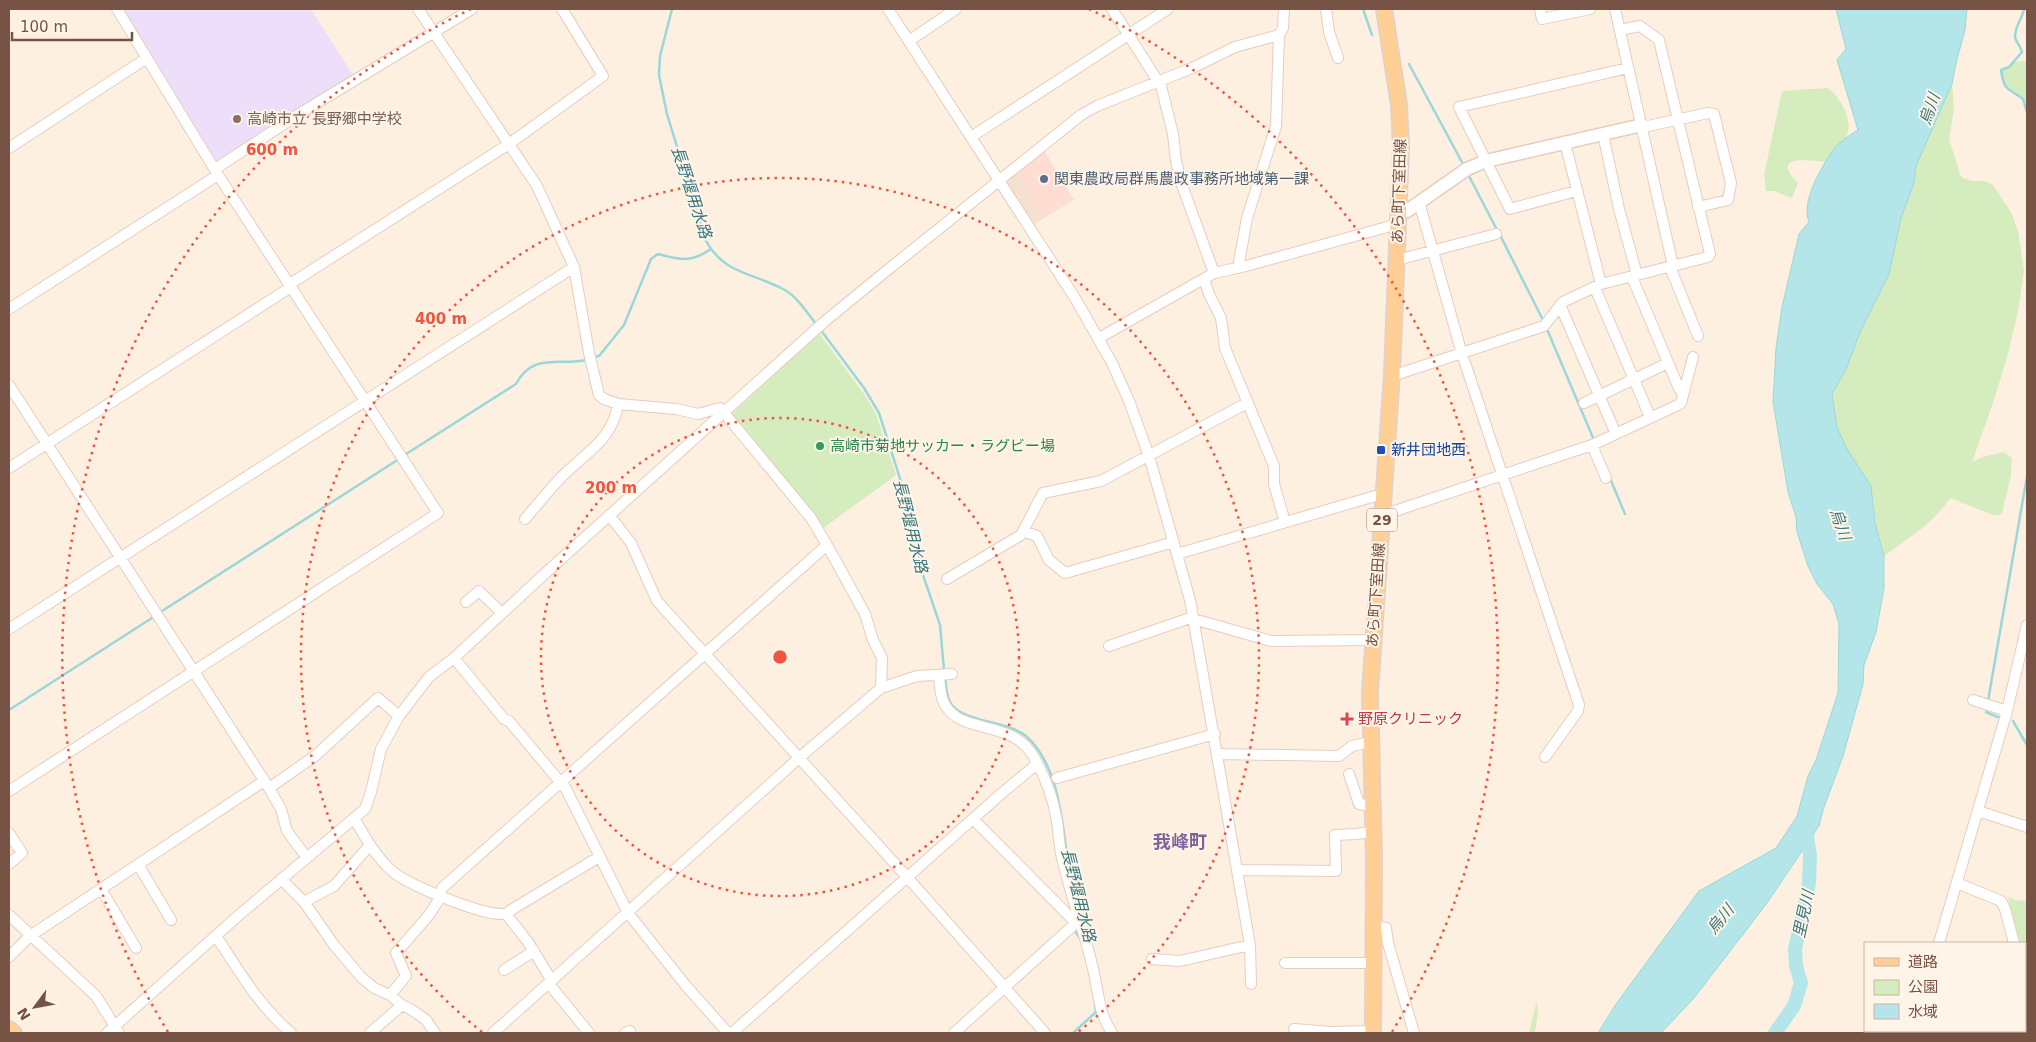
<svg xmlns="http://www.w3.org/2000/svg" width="2036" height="1042" viewBox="0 0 2036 1042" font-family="'DejaVu Sans','Noto Sans JP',sans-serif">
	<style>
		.residential { fill: #f6e1cf }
		.commercial { fill: #ffddd3 }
		.education { fill: #eddefa }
		.green { fill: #d5ecbe }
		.water { fill: #b4e5e8; stroke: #9ad7db }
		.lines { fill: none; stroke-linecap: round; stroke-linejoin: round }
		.stream { stroke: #9ad7db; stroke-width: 2.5 }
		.river { stroke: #b4e5e8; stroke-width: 14 }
		.minor-casing { stroke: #e5cdbf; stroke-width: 12 }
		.tertiary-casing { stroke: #e5cdbf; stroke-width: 15 }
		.primary-casing { stroke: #dcd2cf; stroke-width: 18 }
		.minor { stroke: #fff; stroke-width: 10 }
		.tertiary { stroke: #fff; stroke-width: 12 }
		.primary { stroke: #ffcf96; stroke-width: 15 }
		.ring { fill: none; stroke: #f1553d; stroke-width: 2.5; stroke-dasharray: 2.5 5 }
		.education-dot { fill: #8d6e63; stroke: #fff4e8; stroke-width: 2 }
		.service-dot { fill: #5c6f8a; stroke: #fff4e8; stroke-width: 2 }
		.leisure-dot { fill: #2e9e5b; stroke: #fff4e8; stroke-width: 2 }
		.transit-dot { fill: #1a4fb4; stroke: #fff4e8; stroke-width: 2 }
		.health-dot { fill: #e0444e; stroke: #fff4e8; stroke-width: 2 }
		.labels { text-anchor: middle; stroke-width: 4; stroke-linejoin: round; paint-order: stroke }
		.shield { fill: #fff4e8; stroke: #a08377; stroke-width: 1 }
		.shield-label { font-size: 14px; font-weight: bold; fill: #775346 }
		.education-label { font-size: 15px; fill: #785e54; stroke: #fff4e8; text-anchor: start }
		.service-label { font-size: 15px; fill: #4e5e75; stroke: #fff4e8; text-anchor: start }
		.street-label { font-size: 15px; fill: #775346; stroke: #fff4e8 }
		.leisure-label { font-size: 15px; fill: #27864d; stroke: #fff4e8; text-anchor: start }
		.transit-label { font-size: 15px; fill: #164399; stroke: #fff4e8; text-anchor: start }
		.health-label { font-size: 15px; fill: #be3a42; stroke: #fff4e8; text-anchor: start }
		.water-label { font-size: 16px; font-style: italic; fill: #39787e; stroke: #fff4e8 }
		.quarter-label { font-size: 18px; font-weight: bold; fill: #82619b; stroke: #fff4e8 }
		.centre { fill: #f1553d; stroke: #fff4e8; stroke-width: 2.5 }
		.ring-label { font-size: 15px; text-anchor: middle; font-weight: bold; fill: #f1553d; stroke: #fff4e8; stroke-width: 4; stroke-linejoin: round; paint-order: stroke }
	</style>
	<rect width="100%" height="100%" fill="#fef0e1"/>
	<!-- residential -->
	<path class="residential" d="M1017 170 1044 218 1035 224 1030 223 1004 184 1005 180Z"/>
	<!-- commercial -->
	<path class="commercial" d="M1043 149 1074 200 1044 218 1017 170Z"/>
	<!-- education -->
	<path class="education" d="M123 9H311L353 75 217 162Z"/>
	<!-- green -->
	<path class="green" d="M2027 59V113L2023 99C2008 88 2004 91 2001 70L2009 67 2014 62 2025 61Z
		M1952 84 1954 108 1949 140 1957 163 1959 173 1963 178 1973 181H1984L1992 184 2001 197 2011 212 2018 231 2024 271 2018 311 2008 354 1994 400 1972 462 1983 457 2004 452 2012 458 2011 475 2002 513 1999 515H1993L1950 498C1934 523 1907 539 1884 556L1875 523 1871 486 1847 449 1837 427 1832 394 1846 369 1860 332 1889 274 1901 218 1914 183 1916 166Z
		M1827 88C1839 94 1852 119 1848 132 1845 142 1837 152 1833 160L1829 162C1811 161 1768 153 1798 183L1792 198 1774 191H1766L1764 175 1782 91Z
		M819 333 864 394 876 414 896 475 822 529 729 417Z
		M2008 897 2016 900 2027 901V953H2025V943H2019Z
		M1537 1000 1538 1013 1535 1033H1529Z"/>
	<!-- water -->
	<path class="water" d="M1836 9H1967L1965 30 1956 63 1952 84 1916 166 1914 183 1901 218 1889 274 1860 332 1846 369 1832 394 1837 427 1847 449 1871 486 1875 523 1884 556V588L1876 632 1864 665 1863 684 1843 756 1823 810 1819 826 1767 903 1694 998 1661 1033H1598L1616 1004 1699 891 1776 848 1797 816 1808 776 1816 760 1838 693 1839 624 1833 604 1817 584 1808 566 1797 532 1796 517 1788 492 1773 402 1776 348 1782 307 1799 234 1809 222C1801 202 1820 170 1831 153 1838 143 1848 136 1858 130L1837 60 1846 49Z"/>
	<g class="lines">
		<!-- stream -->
		<path class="stream" d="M672 9 660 56 659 75 667 114 706 241C724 274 753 273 783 289 797 296 807 313 817 325
			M1363 9 1372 35
			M2024 9C2022 19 2015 26 2015 37 2016 43 2021 46 2022 52L2009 67 2001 70C2004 91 2008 88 2023 99L2027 113
			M1409 64 1463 164
			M1469 176 1497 230
			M1500 235 1544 322
			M1546 327 1594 440
			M820 329 864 388 879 413 913 519 922 572 940 625 944 670
			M593 357 599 356 624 325 651 259 658 254C680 260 691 263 711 249
			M403 456 516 384C533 352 559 366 587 360
			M1609 476 1625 514
			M159 613 399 459
			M945 676C946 685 946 694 950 702 961 723 1007 720 1026 736 1059 765 1062 822 1068 862
			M1988 701 2027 476
			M9 710 155 616
			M1986 712 2000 718
			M2013 721 2027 745
			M1070 870 1082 912
			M1075 931 1082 941
			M1073 1033 1096 1012 1095 1005"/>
		<!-- river -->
		<path class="river" d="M1775 1033 1794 1006 1801 983 1796 966 1795 949 1809 883 1810 855 1805 824"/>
		<!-- minor casing -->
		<g class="minor-casing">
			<path id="minor" d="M418 9 537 186 574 267 589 353 599 395 604 399 618 404 676 409 698 414 720 408 811 518 827 545 865 614 873 640 882 658 881 688
				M888 9 1075 298 1112 363 1129 401 1149 456 1190 600 1250 945 1251 984
				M1112 9 1161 86 1173 134 1176 161 1182 185 1214 273
				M1326 9 1329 32 1338 58
				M1540 9 1542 19 1590 9
				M1615 9 1673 266
				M909 41 956 9
				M1642 125 1648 126 1708 113 1714 114 1731 183 1728 200 1698 207
				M1603 134 1619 209 1637 275
				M971 137 1168 9
				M1565 143 1601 284
				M9 148 147 58
				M215 169 304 111 472 9
				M1576 191 1510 209 1459 107 1628 68
				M1419 202 1462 354 1579 705 1578 711 1545 757
				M1397 260 1496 234
				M1670 267 1698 336
				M1238 268 1247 218 1276 126 1279 35
				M1632 277 1678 386 1680 390 1684 392
				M1204 279 1209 294 1221 318 1225 348 1274 466V484L1285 522
				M290 284 509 144 603 76 562 9
				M1595 288 1650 417
				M1560 305 1616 434
				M9 309 218 175
				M1099 338 1214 273 1246 266 1398 224
				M1392 374H1398L1544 326 1563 302 1601 284 1708 257 1710 254 1659 40 1640 26 1620 30
				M9 385 269 788 281 809 287 831 307 858
				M1584 403 1668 363
				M1592 445 1606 478
				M9 468 291 287
				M1382 513H1389L1592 445 1678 405 1681 403 1693 357
				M609 515 631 543 657 601 907 877 1045 1033
				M525 519C539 503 553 484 569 470 591 449 613 437 618 404
				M1023 531 1037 536 1049 560 1065 573 1174 542
				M1177 554 1375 496 1383 497
				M947 579 1021 535 1043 493 1101 481 1247 403
				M466 602 479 591 502 613
				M9 629 574 267
				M1109 646 1190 618 1271 641 1372 640
				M454 658 504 719 509 721 566 789 628 913 687 987 728 1033
				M939 675C940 686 940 699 947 708 964 733 1011 721 1032 754 1044 774 1053 797 1057 821 1059 835 1059 849 1063 862 1071 897 1084 930 1092 965 1099 990 1097 1010 1112 1033
				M1973 700 2007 711
				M1218 754 1339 756 1352 746 1370 742
				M1349 774 1359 804 1372 806
				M1057 778 1215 734
				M269 788 315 756 378 698 399 716
				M9 791 438 513 218 175 117 9
				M1978 811 2027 827
				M354 818C365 837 376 857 392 871 408 885 465 907 487 912 493 914 500 914 506 914L528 942 552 981
				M973 819 1076 923
				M9 833 22 853 9 864
				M139 866 171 920
				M1238 870 1336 871 1335 835 1357 834 1374 831
				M281 879 304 902 334 945 361 977 374 988 390 995 402 1005 412 1010 426 1020 435 1033
				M1957 883 2001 901 2005 909 2014 943
				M101 889 136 948
				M304 902 334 886 370 845
				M506 914 511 910 599 857
				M9 915 96 996 119 1033
				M1375 926 1386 928 1388 943 1414 1033
				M216 936C239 971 259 1006 291 1033
				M1939 943 2007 711 2027 625
				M9 957 30 936 264 781
				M2025 958H2027
				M1152 959 1180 961 1250 945
				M1285 963H1374
				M504 970 534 951
				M549 984 589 1033
				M390 995 406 976 396 953 429 915 438 901 442 888 827 545
				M2025 1021H2027
				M1294 1029 1331 1032 1373 1031
				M1914 1031 1918 1033
				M107 1033 239 915 365 809 371 792 381 749 399 716 429 677 454 658 551 568 824 322 885 272 1081 115 1097 106 1192 68 1235 47 1279 35 1283 28 1284 9
				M370 1033 402 1005
				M493 1033 799 758 881 688 917 676 952 674
				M625 1033 630 1031
				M732 1033 1002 793 1037 764
				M954 1033 1076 923 1080 922
				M1976 1033 1977 1031"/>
		</g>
		<!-- tertiary casing -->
		<g class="tertiary-casing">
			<path id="tertiary" d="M1399 212 1407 211 1467 169 1486 161 1642 125"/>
		</g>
		<!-- primary casing -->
		<g class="primary-casing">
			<path id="primary" d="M9 1029 14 1033
				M1373 1033 1374 858 1370 692 1392 374 1401 146 1399 105 1384 9"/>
		</g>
		<!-- minor -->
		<use href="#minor" class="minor"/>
		<!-- tertiary -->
		<use href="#tertiary" class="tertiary"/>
		<!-- primary -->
		<use href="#primary" class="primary"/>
	</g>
	<!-- distance rings -->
	<g class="ring">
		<circle cx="780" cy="657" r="239"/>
		<path d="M482 1032A479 479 0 1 1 1078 1032"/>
		<path d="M168 1032A718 718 0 0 1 471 9M1089 9A718 718 0 0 1 1392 1032"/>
	</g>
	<!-- markers -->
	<circle class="education-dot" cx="237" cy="119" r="5"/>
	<circle class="service-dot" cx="1044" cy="179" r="5"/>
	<circle class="leisure-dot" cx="820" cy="446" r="5"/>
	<rect class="transit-dot" x="1376" y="445" width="10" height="10" rx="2.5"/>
	<path class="health-dot" d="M1344.5 711.5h5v5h5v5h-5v5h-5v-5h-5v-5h5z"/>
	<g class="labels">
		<!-- shield labels -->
		<rect class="shield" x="1367" y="508.5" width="30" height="23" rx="4"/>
		<g class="shield-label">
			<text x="1382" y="525">29</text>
		</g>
		<!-- education labels -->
		<g class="education-label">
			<text x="247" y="124">高崎市立 長野郷中学校</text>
		</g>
		<!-- service labels -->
		<g class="service-label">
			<text x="1054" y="184">関東農政局群馬農政事務所地域第一課</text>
		</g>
		<!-- street labels -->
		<g class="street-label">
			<text transform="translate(1399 191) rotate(-88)" y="5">あら町下室田線</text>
			<text transform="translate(1376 595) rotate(-86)" y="5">あら町下室田線</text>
		</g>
		<!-- leisure labels -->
		<g class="leisure-label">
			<text x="830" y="451">高崎市菊地サッカー・ラグビー場</text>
		</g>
		<!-- transit labels -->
		<g class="transit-label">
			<text x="1391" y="455">新井団地西</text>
		</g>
		<!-- health labels -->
		<g class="health-label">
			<text x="1358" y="724">野原クリニック</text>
		</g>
		<!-- water labels -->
		<g class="water-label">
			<text transform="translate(1929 109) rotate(-71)" y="6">烏川</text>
			<text transform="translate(692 192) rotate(72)" y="6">長野堰用水路</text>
			<text transform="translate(1841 524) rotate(71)" y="6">烏川</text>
			<text transform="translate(911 526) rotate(76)" y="6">長野堰用水路</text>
			<text transform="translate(1079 895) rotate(76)" y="6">長野堰用水路</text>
			<text transform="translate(1803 914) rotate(-78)" y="6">里見川</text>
			<text transform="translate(1720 919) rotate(-50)" y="6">烏川</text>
		</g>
		<!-- quarter labels -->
		<g class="quarter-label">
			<text x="1180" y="848">我峰町</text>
		</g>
	</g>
	<circle cx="780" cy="657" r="8" class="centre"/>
	<g class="ring-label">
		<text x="272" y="155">600 m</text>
		<text x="441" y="324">400 m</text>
		<text x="611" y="493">200 m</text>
	</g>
	<!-- border -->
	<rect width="2036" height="1042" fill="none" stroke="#775346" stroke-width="20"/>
	<!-- legend -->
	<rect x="1864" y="942" width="162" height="90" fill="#fff4e8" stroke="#c9b4a7"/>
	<rect x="1874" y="958" width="25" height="8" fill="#ffcf96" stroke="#c9b4a7"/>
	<text x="1908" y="967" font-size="15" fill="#775346">道路</text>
	<rect x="1874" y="980" width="25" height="15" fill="#d5ecbe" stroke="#c9b4a7"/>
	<text x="1908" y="992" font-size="15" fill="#775346">公園</text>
	<rect x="1874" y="1004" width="25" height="15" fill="#b4e5e8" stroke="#c9b4a7"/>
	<text x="1908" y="1017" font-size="15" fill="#775346">水域</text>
	<!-- north arrow -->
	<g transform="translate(35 1007) rotate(238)" stroke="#fff4e8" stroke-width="4" paint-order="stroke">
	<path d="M0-4L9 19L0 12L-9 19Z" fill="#775346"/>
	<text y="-8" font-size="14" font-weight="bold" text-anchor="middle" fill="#775346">N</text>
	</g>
	<!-- scale -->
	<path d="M12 32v8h120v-8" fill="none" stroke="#775346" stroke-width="2.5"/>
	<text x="20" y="32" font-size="15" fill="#775346" stroke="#fff4e8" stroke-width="4" paint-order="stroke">100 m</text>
</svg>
